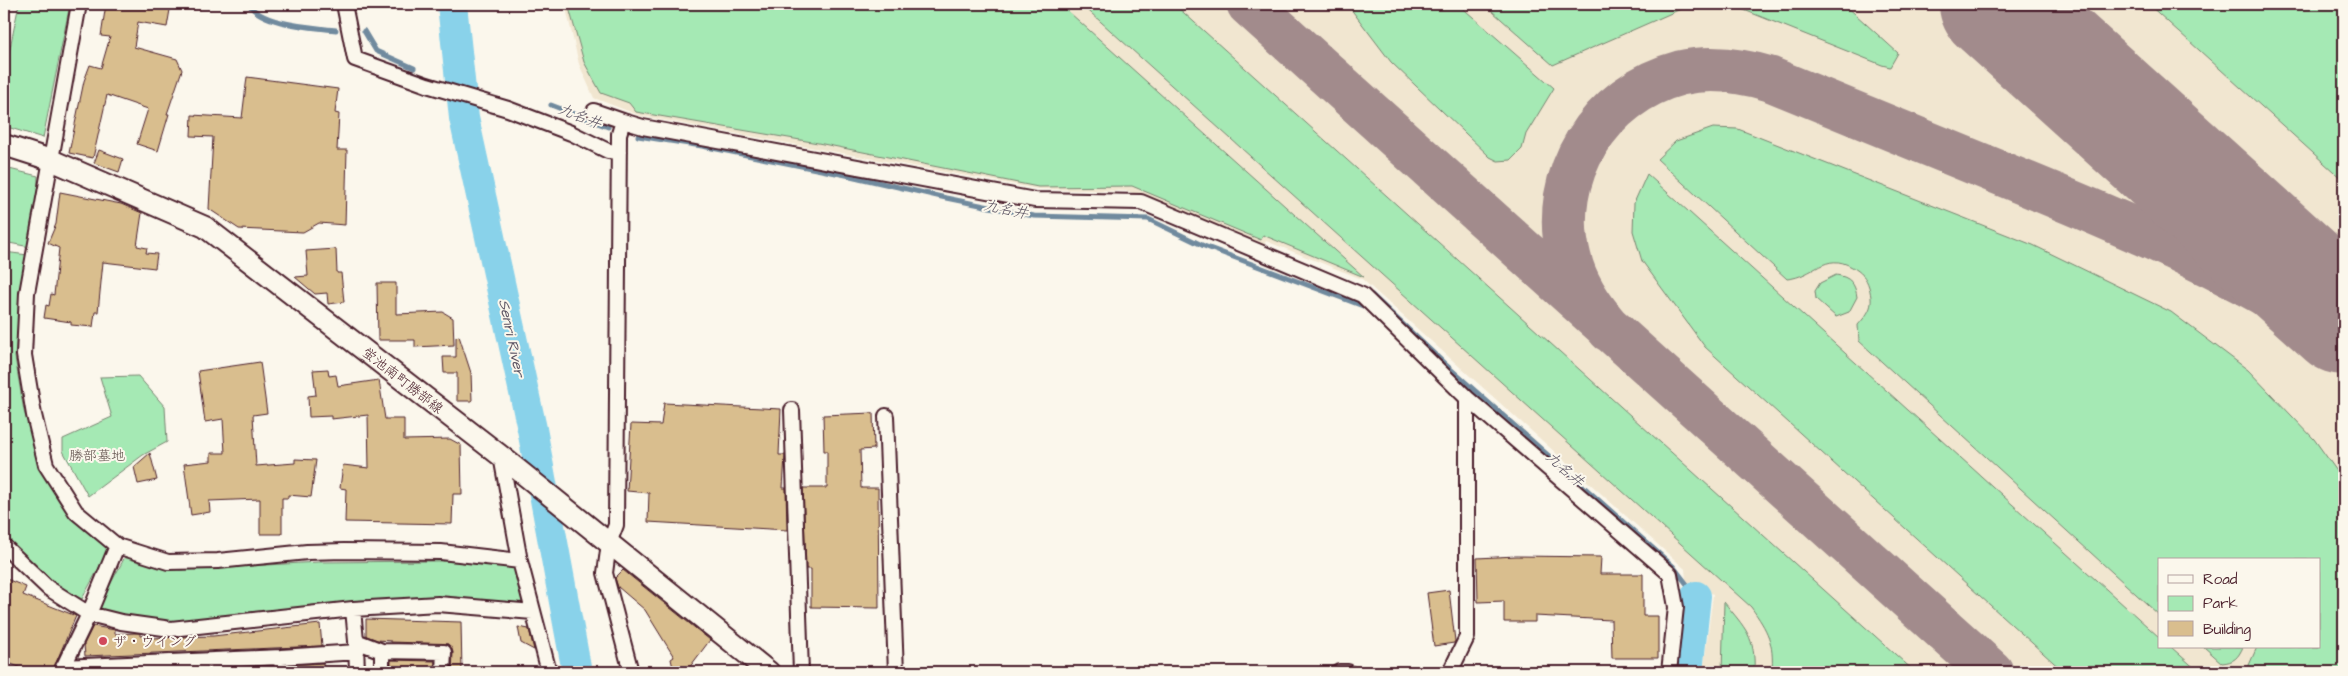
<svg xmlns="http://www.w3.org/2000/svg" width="2348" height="676" viewBox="0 0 2348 676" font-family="'Architects Daughter','Klee One',sans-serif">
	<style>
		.built { fill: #f1e6d0; fill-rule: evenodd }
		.green { fill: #a5e9b4; stroke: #788470 }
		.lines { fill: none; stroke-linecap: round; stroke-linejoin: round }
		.stream { stroke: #708a9e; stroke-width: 5 }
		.river { stroke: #89d2ea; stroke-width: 30 }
		.taxiway { stroke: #a28b8c; stroke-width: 45 }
		.runway { stroke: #a28b8c; stroke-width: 114 }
		.building { fill: #d9be8e; stroke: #4a1f2b }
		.street-casing { stroke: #4a1f2b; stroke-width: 18 }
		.secondary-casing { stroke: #4a1f2b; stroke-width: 24 }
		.street { stroke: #fbf7ec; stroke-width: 14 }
		.secondary { stroke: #fbf7ec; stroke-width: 20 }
		.poi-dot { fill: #d1495b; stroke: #fbf7ec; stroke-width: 2 }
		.labels { text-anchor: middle; stroke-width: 4; stroke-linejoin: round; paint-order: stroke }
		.street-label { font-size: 14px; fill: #4a1f2b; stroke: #fbf7ec }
		.park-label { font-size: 14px; fill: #61524d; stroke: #fbf7ec }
		.poi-label { font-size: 14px; fill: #4a1f2b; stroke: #fbf7ec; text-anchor: start }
		.water-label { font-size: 15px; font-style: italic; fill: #5d5564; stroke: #fbf7ec }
	</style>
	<rect width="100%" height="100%" fill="#fbf7ec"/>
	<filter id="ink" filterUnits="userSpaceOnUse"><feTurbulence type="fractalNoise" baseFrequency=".02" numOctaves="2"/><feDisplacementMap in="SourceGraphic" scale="10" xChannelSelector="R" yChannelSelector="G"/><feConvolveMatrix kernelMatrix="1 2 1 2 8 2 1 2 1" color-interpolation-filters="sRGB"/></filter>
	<g filter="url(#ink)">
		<!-- built -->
		<path class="built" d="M565 4H2344V672H1703L1713 594 1705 590 1687 592 1685 569 1362 279 1266 241 1264 245 1128 191 1037 189 641 116 594 98 579 64ZM2159 560H2319V647H2159Z"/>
		<!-- green -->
		<path class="green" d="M19 4H70L43 138 4 126V77Z
			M568 4H1060L1364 277 1263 235 1261 240 1132 186 1038 187 818 143 636 112 629 103 601 93 584 62Z
			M1081 4H1174L1915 672H1772C1774 642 1768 631 1751 607Z
			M1347 4H1458L1554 88 1526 134 1522 149 1511 160 1498 161 1490 157 1391 62Z
			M1484 4H1692L1553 65Z
			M1729 4H1844L1898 53 1890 67 1882 65Z
			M2148 4H2344V181Z
			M1713 128 1738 129 2033 245 2171 312 2248 370 2314 439 2344 481V672H2246L2257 647H2319V560H2159V615L1859 341 1858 325C1870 311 1874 306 1869 287 1866 277 1861 272 1852 267 1825 251 1814 277 1787 279L1657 159 1676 141Z
			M5 168 38 176 37 205 30 247 4 242Z
			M1647 174 2159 637V647H2171L2199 672H2064L1705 347 1642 261 1633 231 1634 203Z
			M4 252 28 255 20 293 15 357 24 411 41 468 71 515 109 549 82 599C51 582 22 562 4 531Z
			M1836 275C1850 277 1855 283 1857 297L1849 312 1836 317 1816 299 1815 291 1820 283Z
			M138 376 165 407 167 442 143 455 88 496 63 451V439L112 417 100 377Z
			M126 555 180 570 319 562 440 561 517 565 528 607 437 601 171 623 96 611Z
			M1724 602C1745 628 1756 637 1754 672H1722Z
			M2204 647H2243C2238 658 2234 662 2222 663Z
			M206 665 210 672H164L168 667Z"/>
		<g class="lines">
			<!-- stream -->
			<path class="stream" d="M249 4C261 25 313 27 336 30
				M364 31 376 51 414 68
				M551 105 608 127
				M638 136 702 146 846 175 946 198 1034 216 1148 219 1204 246 1363 306
				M1372 295 1445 364 1673 566 1696 596"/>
			<!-- river -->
			<path class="river" d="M452 4 464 118 532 429 577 672
				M1688 672 1696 596"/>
			<!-- taxiway -->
			<path class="taxiway" d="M1249 4 1991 672
				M2159 151 2230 223 2296 299
				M1610 330C1592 309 1575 285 1569 258 1548 176 1600 94 1680 73 1710 66 1741 70 1770 79 1848 111 1926 143 2005 175 2125 224 2235 270 2344 341"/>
			<!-- runway -->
			<path class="runway" d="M1996 4 2344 318"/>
		</g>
		<!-- building -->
		<path class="building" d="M106 4H171L167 27 138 22 134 47 177 59 182 70 167 114H169L158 151 137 144 148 109 107 95 93 158 69 153 84 81 90 65 101 68 110 37 101 36Z
			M247 77 338 89 335 113 339 114 337 150H347L345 225 319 223 303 232 239 229 209 209 213 137 191 136 192 115 242 118Z
			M99 150 123 159 119 172 94 163Z
			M60 192 121 204 142 213 137 246 147 248 146 253 157 254 155 268 103 262 98 312H95L93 327 71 325V322L44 318 46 305 49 306 51 294 54 295 59 248 48 243 56 224Z
			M336 249 337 273H341L344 302 328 304 327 293 315 294 295 277 308 276 306 251Z
			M377 283H396V314L443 312 453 318 454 345 415 347V340H378Z
			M459 336 471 373 472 401H457V373H444L443 357H456V337Z
			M260 362 267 413 253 415 256 466 295 463V459L316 460 311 497 288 495V498H282V534H260V499L209 501 210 512 191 515 184 464 211 461V453H225L223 419 205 422 198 371Z
			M328 369 329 376 336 375 338 386 379 380 385 419H404V440L450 439 461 445 462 494H453L452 524 345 522 346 489 340 488 343 465 369 468 368 415 331 419V416L309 417 308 396 316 395 313 370Z
			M664 403 781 409 779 455H785L783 488H786L787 530 648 522 649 493 627 491 631 424 661 425Z
			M873 413 874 449 860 450 861 488H878L879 608 811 607V569H806L803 488H827V451H824L823 415Z
			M150 453 157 480 138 484 134 467Z
			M1516 556 1601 557 1600 574H1643V616H1658V658H1612L1611 620 1535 616V622H1504V601L1478 602 1477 558Z
			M623 570 710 640 686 672H674L671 659 674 657 645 610 618 587 615 578Z
			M4 578 26 587 23 595 76 616 52 672H31L4 661Z
			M1449 590 1455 641 1454 643 1434 646 1427 593Z
			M366 619 461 622 462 672H452L453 652 448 644 391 642V641L377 640 366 636Z
			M320 624 322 646 85 656 84 644 93 626 115 630V634L135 633H140V636L150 635V638L213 636Z
			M518 627 529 629 534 650 521 643Z
			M391 660 435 661 434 672H391Z
			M323 663 324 672H291L290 665Z
			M273 666V672H228V668Z"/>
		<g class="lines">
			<!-- street casing -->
			<g class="street-casing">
				<path id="street" d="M79 4 27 293 24 355 34 415 46 465 76 512 117 546 168 562 218 561 307 552 344 551 441 552 520 561
					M344 4 355 59 427 85 508 109 571 133 608 151 619 152
					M594 111 623 121
					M792 410 801 672
					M886 416 896 672
					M501 456 520 561 549 672
					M4 546 48 588 89 614 121 622 171 629 353 609 438 604 533 612
					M353 609 356 641 382 651V672
					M356 643 357 672
					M382 651 444 652 443 672
					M281 657 357 652
					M63 667 281 657 282 672
					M61 672 89 614 117 546
					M631 672 605 573 609 543 616 525 619 134 623 121 643 127 1035 200 1141 202 1362 295 1467 398 1670 574 1676 607 1669 672
					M1339 672H1348
					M1450 672 1467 637V398"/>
			</g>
			<!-- secondary casing -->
			<g class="secondary-casing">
				<path id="secondary" d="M4 145 51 160 205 227 501 456 769 672"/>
			</g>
			<!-- street -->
			<use href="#street" class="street"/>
			<!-- secondary -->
			<use href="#secondary" class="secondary"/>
		</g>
	</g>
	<!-- markers -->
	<circle class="poi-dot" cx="103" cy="641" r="5"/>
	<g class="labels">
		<!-- street labels -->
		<g class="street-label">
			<text transform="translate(403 380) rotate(38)" y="5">蛍池南町勝部線</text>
		</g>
		<!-- park labels -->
		<g class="park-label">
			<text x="97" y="460">勝部墓地</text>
		</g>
		<!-- poi labels -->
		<g class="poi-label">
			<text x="113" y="646">ザ・ウイング</text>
		</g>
		<!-- water labels -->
		<g class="water-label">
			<text transform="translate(580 116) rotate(21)" y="5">九名井</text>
			<text transform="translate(1006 209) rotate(12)" y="5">九名井</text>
			<text transform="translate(512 338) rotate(78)" y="5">Senri River</text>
			<text transform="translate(1565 469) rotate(42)" y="5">九名井</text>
		</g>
	</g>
	<!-- margin -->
	<rect width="2348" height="676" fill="none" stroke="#fbf7ec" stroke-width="20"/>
	<rect x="10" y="10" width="2328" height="656" fill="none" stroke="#4a1f2b" stroke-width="2" filter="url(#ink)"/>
	<!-- legend -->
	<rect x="2158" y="558" width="162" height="90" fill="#fbf7ec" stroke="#b4a19f"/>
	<rect x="2168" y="575" width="25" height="8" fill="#fbf7ec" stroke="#b4a19f"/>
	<text x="2203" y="584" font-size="15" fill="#4a1f2b">Road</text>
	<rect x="2168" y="596" width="25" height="15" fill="#a5e9b4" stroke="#b4a19f"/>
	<text x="2203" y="608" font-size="15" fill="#4a1f2b">Park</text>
	<rect x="2168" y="621" width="25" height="15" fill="#d9be8e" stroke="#b4a19f"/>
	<text x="2203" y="634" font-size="15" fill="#4a1f2b">Building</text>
</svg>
